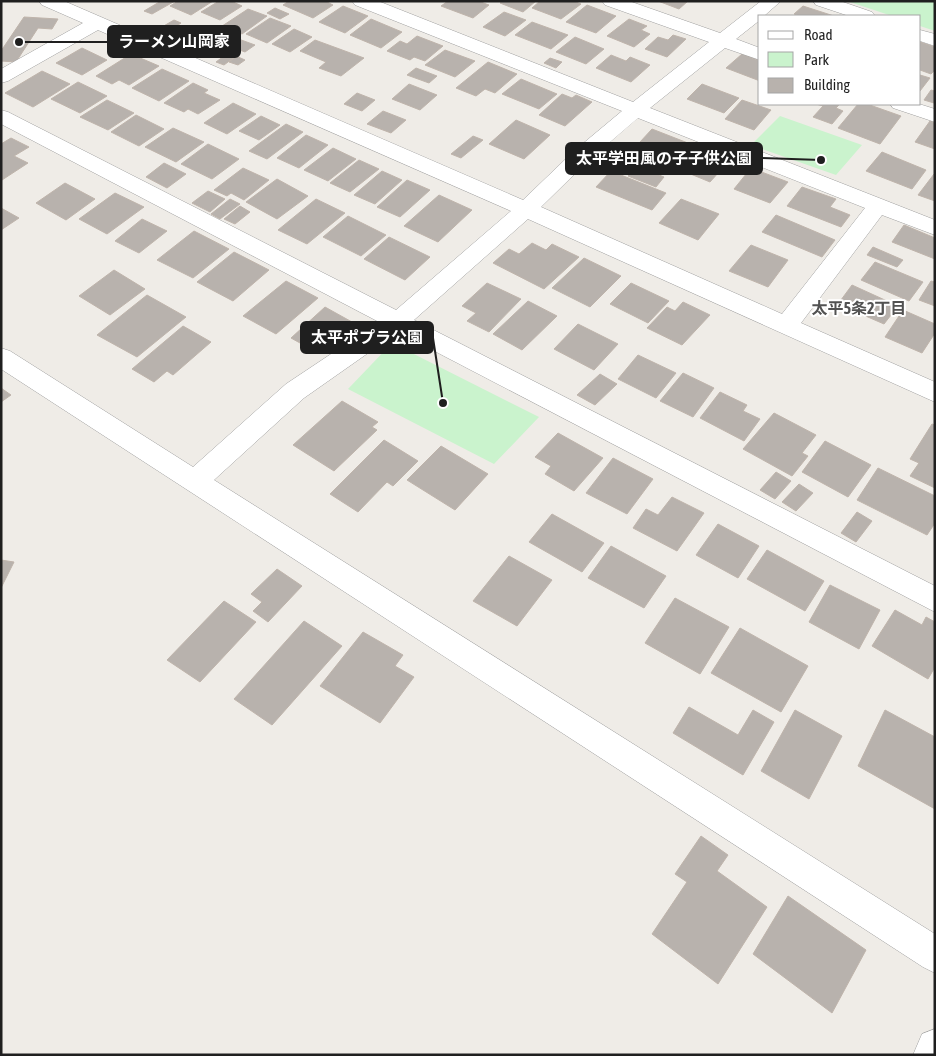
<svg xmlns="http://www.w3.org/2000/svg" width="936" height="1056" viewBox="0 0 936 1056" font-family="'Asap Condensed','Noto Sans JP',sans-serif">
	<style>
		.park { fill: #caf3cd }
		.building { fill: #b8b2ad; stroke: #bfb4ab }
		.lines { fill: none; stroke-linecap: round; stroke-linejoin: round }
		.minor-casing { stroke: #a0a0a0; stroke-width: 1 }
		.minor { fill: #fff; fill-rule: evenodd }
		.labels { text-anchor: middle; stroke-width: 4; stroke-linejoin: round; paint-order: stroke }
		.neighbourhood-label { font-size: 16px; font-weight: bold; fill: #525252; stroke: #fff }
		.leader { fill: none; stroke: #1f1f1f; stroke-width: 2 }
		.callout-dot { fill: #1f1f1f; stroke: #fff; stroke-width: 2 }
		.callout { fill: #1f1f1f; stroke: #1f1f1f; stroke-width: 2 }
		.callout-label { font-size: 16px; text-anchor: middle; font-weight: bold; fill: #fff }
	</style>
	<rect width="100%" height="100%" fill="#efece7"/>
	<!-- park -->
	<path class="park" d="M847 1H935V31L920 26V16H892Z
		M780 116 862 145 836 175 751 145Z
		M392 343 539 417 494 464 348 389Z"/>
	<!-- building -->
	<path class="building" d="M161 1H175L152 14 144 11Z
		M178 1H213L191 15 170 6Z
		M219 1H231L242 6 220 20 201 12Z
		M289 1H325L333 5 313 18 283 5Z
		M448 1H478L489 5 473 18 441 6Z
		M503 1H536L523 12 500 3Z
		M540 1H573L581 4 561 19 532 8Z
		M658 1H688L679 9Z
		M587 5 616 16 596 33 566 22Z
		M343 6 368 16 345 33 319 22Z
		M803 6 834 16H800L794 14Z
		M275 8 289 14 280 19 267 13Z
		M248 9 267 16 242 34 234 30 221 38 210 34Z
		M504 12 526 20 505 36 483 27Z
		M24 17 58 19 52 29 38 28 16 62 1 61V51Z
		M270 18 291 26 267 43 246 34Z
		M371 19 402 32 381 48 350 35Z
		M629 19 647 26 641 30 650 34 634 47 607 36Z
		M174 20 181 23 169 31 162 27Z
		M532 22 568 35 551 49 515 35Z
		M294 29 312 37 290 52 272 44Z
		M673 35 686 39 667 57 645 49 658 37 668 40Z
		M417 36 443 46 425 61 414 57 410 60 387 51 400 41 407 44Z
		M233 37 255 45 245 52 237 49 232 53 228 51 220 57 213 55 217 52 213 50Z
		M575 37 604 49 586 64 556 52Z
		M315 40 364 58 341 76 319 68 326 62 300 51Z
		M920 42 935 47V70L931 74 920 70Z
		M82 48 107 60 82 75 56 63Z
		M445 50 475 61 455 77 425 65Z
		M228 53 236 56 224 65 216 62Z
		M131 54 159 66 129 85 119 80 112 84 96 76Z
		M742 54 760 61V81L726 68Z
		M611 55 626 61 630 57 650 65 631 82 596 68Z
		M236 56 245 60 238 65 229 62Z
		M550 58 562 62 556 68 544 63Z
		M488 62 517 74 495 93 485 89 476 96 456 88Z
		M416 68 437 76 429 83 407 75Z
		M162 69 189 81 159 101 132 88Z
		M42 71 70 84 33 107 5 93Z
		M920 75 930 78 920 91Z
		M521 79 557 94 539 109 502 94Z
		M78 82 107 96 80 113 51 99Z
		M193 83 208 90 204 93 220 100 198 114 188 109 184 112 164 103Z
		M409 84 437 95 420 110 392 99Z
		M702 84 739 98 724 113 687 99Z
		M931 90 935 91 934 103 924 100Z
		M357 93 375 100 362 111 344 104Z
		M562 94 572 98 576 95 592 102 565 126 539 115Z
		M107 100 134 113 108 130 80 117Z
		M742 100 771 110 754 130 725 119Z
		M233 103 256 114 227 134 204 123Z
		M816 104H840L836 108 843 111 832 124 813 117 823 106Z
		M858 104H867L901 116 880 144 838 128Z
		M383 111 406 120 391 133 367 124Z
		M136 115 164 129 139 146 111 132Z
		M261 116 280 125 259 140 239 131Z
		M516 120 550 135 524 159 489 144Z
		M930 121 935 123V149L915 142Z
		M286 124 303 132 267 159 249 151Z
		M173 128 204 142 176 162 145 147Z
		M652 129 693 145 674 166 637 151 645 144 640 142Z
		M306 135 328 145 299 168 277 158Z
		M473 136 483 140 461 158 451 154Z
		M11 138 29 147 14 156 28 163 2 180 1 144Z
		M208 144 239 159 212 179 181 164Z
		M333 148 356 159 328 181 304 170Z
		M700 149 723 157 712 169 719 172 710 182 681 170Z
		M882 152 926 170 912 189 866 171Z
		M359 160 379 169 350 192 330 183Z
		M164 163 186 174 167 188 146 177Z
		M637 166 664 177 656 187 628 176Z
		M243 168 269 180 244 200 231 193 227 196 214 190Z
		M751 168 788 182 770 203 734 189Z
		M382 171 402 180 375 204 354 195Z
		M611 171 666 193 652 210 596 187Z
		M934 174H935V201L918 195Z
		M277 179 308 196 277 219 246 202Z
		M407 180 430 190 400 217 377 207Z
		M65 183 95 199 66 220 36 203Z
		M802 187 836 199 830 207 850 215 841 227 787 206Z
		M208 191 225 199 210 212 192 203Z
		M115 193 144 207 107 234 79 219Z
		M439 195 472 210 438 242 404 226Z
		M230 199 240 204 220 219 211 214Z
		M316 199 345 213 307 244 278 230Z
		M681 199 719 214 698 240 659 223Z
		M240 206 250 212 235 224 224 219Z
		M1 208 19 218 1 230Z
		M776 215 835 240 822 257 762 232Z
		M348 216 386 235 361 256 323 237Z
		M142 219 167 231 139 253 115 241Z
		M904 225 935 238V259L892 242Z
		M194 231 229 249 193 278 157 260Z
		M389 237 430 257 405 280 364 259Z
		M532 243 546 250 552 244 579 257 544 289 493 263 509 249 519 254Z
		M751 245 788 260 768 287 729 271Z
		M873 247 903 260 897 267 867 255Z
		M234 252 269 270 233 301 197 282Z
		M584 258 621 276 590 307 552 288Z
		M875 262 923 282 909 301 861 280Z
		M114 270 145 289 110 315 79 296Z
		M286 281 318 298 276 334 243 316Z
		M931 281 935 282V306L919 300Z
		M487 283 521 299 489 332 467 321 476 313 462 306Z
		M631 283 669 301 648 323 610 304Z
		M852 285 898 306 884 324 838 304Z
		M147 295 186 317 137 357 97 335Z
		M528 301 557 316 522 350 493 334Z
		M683 302 710 315 682 345 647 328 667 307 675 311Z
		M325 307 352 322 318 353 291 338Z
		M903 310 935 324V333L922 353 885 337Z
		M578 324 618 344 594 370 554 349Z
		M183 326 211 342 173 375 167 371 154 382 132 369Z
		M638 355 676 373 656 398 618 379Z
		M683 373 714 388 693 417 660 401Z
		M600 374 617 384 595 405 577 395Z
		M1 388 11 395 1 402Z
		M720 392 747 405 743 411 760 419 744 441 700 418Z
		M342 401 378 422 372 427 377 430 334 471 293 445Z
		M774 413 816 435 802 453 808 456 792 476 743 449Z
		M932 424 935 425V488L910 476 919 463 910 459Z
		M558 433 603 458 574 491 545 474 551 466 535 457Z
		M384 440 418 461 393 486 387 482 358 512 330 494Z
		M825 441 871 465 848 497 802 472Z
		M441 446 488 474 455 510 407 480Z
		M613 458 653 479 627 514 586 493Z
		M878 468 935 496V523L927 535 857 500Z
		M776 472 791 481 775 499 760 490Z
		M799 484 813 493 796 511 782 502Z
		M672 497 704 513 677 551 633 528 646 509 658 515Z
		M857 512 872 521 856 542 841 533Z
		M552 514 604 543 582 572 529 542Z
		M718 524 759 546 738 578 696 555Z
		M611 546 666 576 644 608 588 578Z
		M767 550 824 581 805 611 747 579Z
		M509 556 552 580 517 626 473 601Z
		M1 560 14 562 1 588Z
		M277 569 302 586 268 622 253 611 262 602 251 594Z
		M830 585 880 610 859 649 809 622Z
		M675 598 729 627 700 674 645 643Z
		M224 601 256 622 200 682 167 660Z
		M895 610 922 625 926 617 935 622V667L928 679 872 646Z
		M304 621 342 646 272 725 234 699Z
		M740 628 808 666 781 712 711 673Z
		M363 632 403 655 395 666 414 677 380 723 320 686Z
		M689 707 738 735 753 710 774 722 743 775 673 733Z
		M795 710 842 736 809 799 761 771Z
		M885 710 935 737V809L858 766Z
		M701 836 728 855 717 871 767 907 718 984 652 934 687 882 675 874Z
		M788 896 866 950 832 1013 753 954Z"/>
	<g class="lines">
		<!-- minor casing -->
		<g class="minor-casing">
			<path id="minor" d="M39 1H64L523 200 574 151 622 111 355 5 352 1H378L633 102 709 42 605 5 602 1H629L720 33 761 1H781L764 16H760V20L736 39 760 48V60L725 48 650 108 935 220V235L882 215 801 323 935 382V402L528 219 414 320 935 586V612L398 332 304 398 214 480 935 934V973L923 967 1 369V348L10 351 193 467 286 384 379 322 1 124V110L8 112 396 310 511 211 98 30 8 81 1 83V69L83 23 42 5ZM638 118 865 208 782 314 541 207 588 161Z
				M813 1H840L872 12 875 16H849L816 5Z
				M920 30 935 34V46L920 41Z
				M890 104H919L935 109V122L893 108Z
				M935 1029V1055H913L922 1034Z"/>
		</g>
		<!-- minor -->
		<use href="#minor" class="minor"/>
	</g>
	<g class="labels">
		<!-- neighbourhood labels -->
		<g class="neighbourhood-label">
			<text x="859" y="314">太平5条2丁目</text>
		</g>
	</g>
	<!-- callouts -->
	<path class="leader" d="M19 42L108 42M821 160L762 158M443 403L433 338"/>
	<g class="callout-dot">
		<circle cx="19" cy="42" r="5"/>
		<circle cx="821" cy="160" r="5"/>
		<circle cx="443" cy="403" r="5"/>
	</g>
	<g class="callout">
		<rect x="108" y="26" width="132" height="31" rx="5"/>
		<rect x="566" y="143" width="196" height="31" rx="5"/>
		<rect x="301" y="322" width="132" height="31" rx="5"/>
	</g>
	<g class="callout-label">
		<text x="174" y="47">ラーメン山岡家</text>
		<text x="664" y="164">太平学田風の子子供公園</text>
		<text x="367" y="343">太平ポプラ公園</text>
	</g>
	<!-- border -->
	<rect width="936" height="1056" fill="none" stroke="#1f1f1f" stroke-width="5"/>
	<!-- legend -->
	<rect x="758" y="15" width="162" height="90" fill="#ffffff" stroke="#a5a5a5"/>
	<rect x="768" y="31" width="25" height="8" fill="#ffffff" stroke="#a5a5a5"/>
	<text x="804" y="40" font-size="15" fill="#1f1f1f">Road</text>
	<rect x="768" y="52" width="25" height="15" fill="#caf3cd" stroke="#a5a5a5"/>
	<text x="804" y="65" font-size="15" fill="#1f1f1f">Park</text>
	<rect x="768" y="78" width="25" height="15" fill="#b8b2ad" stroke="#a5a5a5"/>
	<text x="804" y="90" font-size="15" fill="#1f1f1f">Building</text>
</svg>
